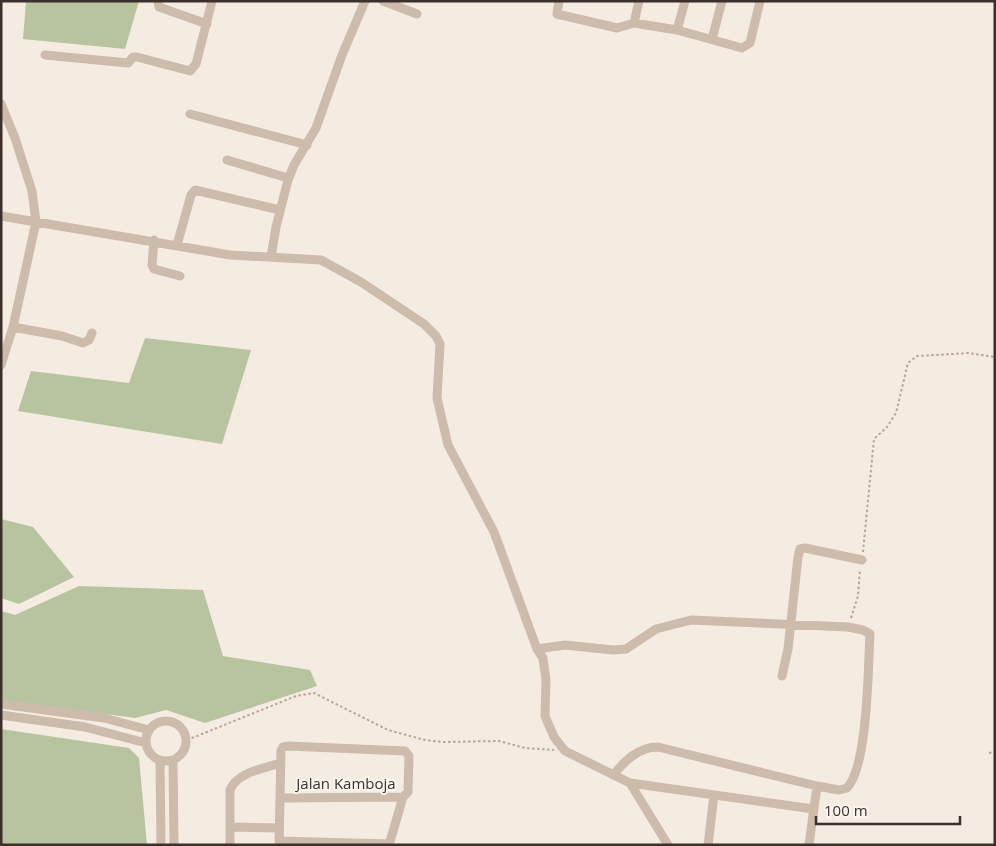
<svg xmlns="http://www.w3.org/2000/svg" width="996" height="846" viewBox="0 0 996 846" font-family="'Open Sans',sans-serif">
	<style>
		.green { fill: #b8c4a0 }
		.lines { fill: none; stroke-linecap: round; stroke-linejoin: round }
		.path { stroke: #b9a596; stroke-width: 2; stroke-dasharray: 2.5 2.5; stroke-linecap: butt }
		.street { stroke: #cdbbac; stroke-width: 9 }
		.labels { text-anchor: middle; stroke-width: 4; stroke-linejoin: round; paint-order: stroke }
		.street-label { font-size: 15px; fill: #3b302b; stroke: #fbf5ee }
	</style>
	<rect width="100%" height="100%" fill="#f4ebe1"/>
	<!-- green -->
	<path class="green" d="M26 1H139L125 49 23 39Z
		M145 338 251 350 222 444 18 411 31 371 129 383Z
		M1 519 33 527 74 577 19 604 1 598Z
		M79 586 203 590 223 656 310 670 317 686 205 723 166 710 135 718 1 700V611L15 615Z
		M1 729 129 748 139 758 147 845H1Z"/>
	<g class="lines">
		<!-- path -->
		<path class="path" d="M863 552 874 439 887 427 896 413 908 363 917 356 936 355 968 353 995 357
			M851 618 858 596 860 569
			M187 740 296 696 314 693 388 730 425 740 442 742 499 741 525 748 554 750
			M989 753 995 752"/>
		<!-- street -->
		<path class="street" d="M158 1 159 7 207 24
			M383 1 417 14
			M559 1 557 14 617 28 634 23 677 30 742 48 750 43 760 1
			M634 23 639 1
			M677 30 685 1
			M712 39 722 1
			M45 55 128 63 133 57H137L190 71 196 64 212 1
			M1 104 15 138 32 191 36 222 13 327 1 365
			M190 114 307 145
			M227 160 288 178
			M1 216 230 255 321 260 361 282 424 324 436 336 440 344 437 398 448 445 494 532 537 649 543 658 546 680 545 716 554 737 565 751 630 783 668 845
			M154 240 152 265 154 269 180 276
			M177 245 191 195 195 190 280 210
			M271 257 276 227 288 180 294 165 316 128 342 55 365 1
			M13 327 62 336 83 343 89 340 92 333
			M537 649 565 645 613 650 626 649 656 629 691 620 848 627 863 630 870 634C868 667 868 766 847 788L839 790 817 786 658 747C638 747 625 761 613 775
			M782 676 788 649 798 557 800 549 805 548 862 560
			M1 704 104 718 149 730
			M1 715 85 727 146 743
			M146 741a20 20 0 1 1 40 0a20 20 0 1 1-40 0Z
			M173 760 174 845
			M160 761 161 845
			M630 783 813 809
			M280 798 403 797
			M230 827 279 828
			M279 841 389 844
			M230 845V790C237 772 263 769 280 763
			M279 845 281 751 283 747 288 746 405 751 409 756 408 792 403 797 389 845
			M708 845 714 795
			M809 845 817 786"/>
	</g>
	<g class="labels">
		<!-- street labels -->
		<g class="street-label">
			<text x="346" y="789">Jalan Kamboja</text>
		</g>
	</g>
	<!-- border -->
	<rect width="996" height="846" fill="none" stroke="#3b302b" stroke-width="5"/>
	<!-- scale -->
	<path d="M816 816v8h144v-8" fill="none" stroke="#3b302b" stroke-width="2.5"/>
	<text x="824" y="816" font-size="15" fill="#3b302b" stroke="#fbf5ee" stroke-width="4" paint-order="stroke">100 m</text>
</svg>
